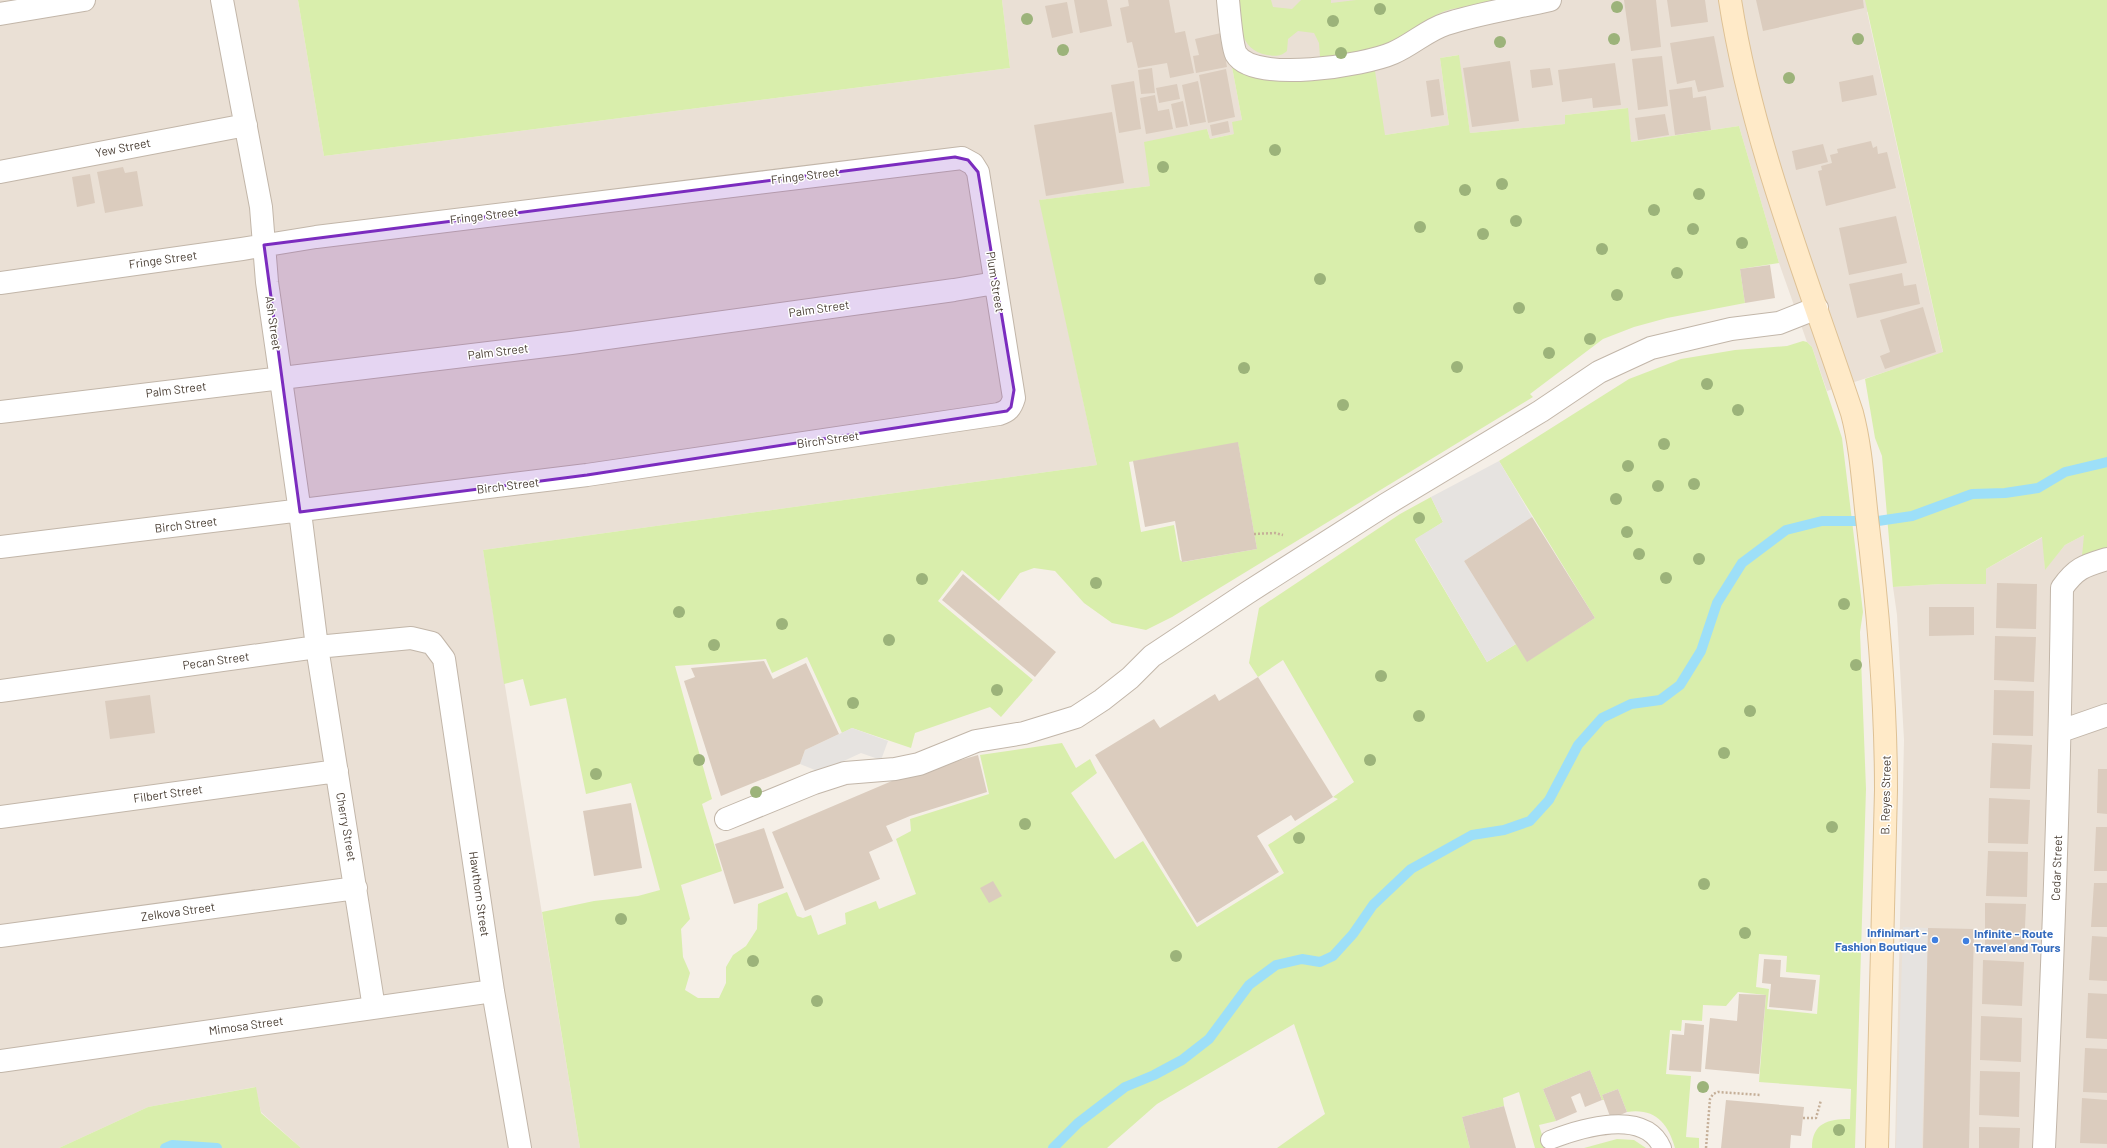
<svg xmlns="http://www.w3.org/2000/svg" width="2107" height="1148" viewBox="0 0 2107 1148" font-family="Barlow,sans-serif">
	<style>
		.residential { fill: #eae0d5 }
		.green { fill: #d9eeac; fill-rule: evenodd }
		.parking { fill: #e6e3e0 }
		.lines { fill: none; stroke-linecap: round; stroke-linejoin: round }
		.stream { stroke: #9ddff8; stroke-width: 10 }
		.building { fill: #dbccbe }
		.lane-casing { stroke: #c2b6a9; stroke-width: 20 }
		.street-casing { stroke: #c2b6a9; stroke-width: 24 }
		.secondary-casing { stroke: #dec194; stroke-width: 24 }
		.path { stroke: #c5af98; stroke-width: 2.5; stroke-dasharray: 2 2; stroke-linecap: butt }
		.lane { stroke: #fff; stroke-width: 18 }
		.street { stroke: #fff; stroke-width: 22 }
		.secondary { stroke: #ffeac8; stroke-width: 22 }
		.tree { fill: #9cb37a }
		.marked { fill: #7b2cbf; fill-opacity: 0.2; stroke: #7b2cbf; stroke-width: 3; stroke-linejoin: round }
		.shop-dot { fill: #3f7fe0; stroke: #fff; stroke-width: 1.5 }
		.labels { text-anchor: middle; stroke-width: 3; stroke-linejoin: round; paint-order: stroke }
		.street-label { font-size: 12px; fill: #4a3f35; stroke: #fff }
		.shop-label { font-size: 12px; font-weight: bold; fill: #366cbe; stroke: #fff; text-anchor: end }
	</style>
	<rect width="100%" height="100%" fill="#f5efe7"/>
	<!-- residential -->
	<path class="residential" d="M0 0H298L324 156 1010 68 1002 0H1915L1867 12 1943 353 1827 391 1812 347 1807 342 1779 263 1739 126 1631 142 1627 108 1565 115 1566 124 1470 133 1458 55 1440 58 1449 125 1385 135 1304 78 1246 73 1232 67 1242 120 1234 134 1210 139 1207 129 1150 186 1040 200 1097 465 483 550 580 1148H301L261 1112 255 1087 148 1107 59 1148H0Z
		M2107 529V1148H1895L1904 740 1897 615 1893 587 1941 584H1986V569L2043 537 2045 569 2065 545 2084 535Z"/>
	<!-- green -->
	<path class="green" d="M298 0H1002L1010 68 324 156Z
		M1238 0H1271L1273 7 1292 9 1301 0H1331V3L1356 0H1499L1497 2C1480 5 1461 6 1445 11 1427 17 1415 32 1398 41 1378 51 1343 57 1320 57L1319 43 1314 33 1298 31 1288 39 1287 51C1280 57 1275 56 1267 55 1238 49 1241 24 1238 0Z
		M1865 0H2107V559L2082 556 2084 535 2065 545 2045 570 2042 537 1986 569V584H1941L1893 587 1882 456 1875 438 1865 379 1943 352Z
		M1459 55 1470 133 1565 124V115L1628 108 1631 142 1739 126 1779 263 1740 269 1745 303 1667 318 1634 327 1603 339 1530 394 1533 397 1172 617 1146 630 1112 623 1084 603 1055 571 1034 568 1020 573 999 601 962 570 938 601 1033 680 1001 717 990 707 915 733 911 748 852 728 842 733 807 657 772 673 766 659 675 666 712 799 702 804 722 871 681 885 690 919 681 929 683 957 690 973 685 990 698 998H719L726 983V967L733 955 746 946 757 929 758 904 787 892 797 916 803 918 811 915 818 935 846 924 845 913 876 901 879 909 916 894 896 839 911 831 910 819 989 794 980 755 1062 743 1076 768 1090 759 1097 773 1071 793 1115 859 1143 841 1197 927 1284 873 1268 845 1338 799 1333 797 1354 782 1283 660 1258 677 1249 663 1259 608 1400 514 1431 497 1443 522 1415 540 1487 662 1516 644 1527 661 1595 618 1499 461 1629 379 1681 359 1735 350 1787 346 1803 341 1807 342 1812 347 1842 438 1863 612 1860 632 1866 789 1855 1148H1812C1812 1123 1828 1119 1850 1119L1851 1089 1759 1082 1766 995 1738 992 1726 1006 1703 1005 1702 1021 1682 1020 1681 1031 1670 1030 1666 1074 1691 1076 1686 1137 1699 1138V1148H1675C1668 1123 1655 1108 1627 1112L1618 1089 1602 1095 1604 1100H1602L1590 1070 1543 1089 1556 1121 1539 1125 1546 1148H1535L1519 1092 1503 1098 1504 1106 1462 1117 1470 1148H1277L1325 1114 1294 1024 1157 1104 1107 1148H580L542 912 594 901 638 896 660 890 631 783 586 794 566 698 530 706 523 679 504 684 483 550 1097 465 1039 200 1150 186 1144 142 1207 129 1210 139 1234 134 1232 122 1242 120 1232 67C1259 84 1341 74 1375 71L1385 135 1449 125 1440 58ZM1238 443 1257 549 1183 562 1180 560 1174 525 1141 532 1129 462ZM1759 954 1787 956 1786 972 1820 975 1817 1014 1767 1009 1769 989 1756 987Z
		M256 1087 261 1113 301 1148H59L148 1107Z
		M1617 1139 1634 1140 1646 1148H1584Z"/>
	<!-- parking -->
	<path class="parking" d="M1499 461 1532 517 1464 561 1516 644 1487 662 1415 539 1443 522 1431 497Z
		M852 728 888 741 881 760 861 753 820 772 800 764 805 750Z
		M1903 927 1928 928 1922 1148H1896Z"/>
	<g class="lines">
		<!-- stream -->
		<path class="stream" d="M165 1148 172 1145 217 1148
			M1053 1148 1078 1123 1125 1087 1154 1075 1182 1060 1209 1039 1249 985 1276 965 1302 959 1320 962 1333 956 1353 934 1373 905 1411 869 1472 835 1504 830 1530 821 1549 800 1578 745 1602 718 1631 704 1660 700 1680 685 1701 651 1717 603 1742 563 1786 530 1822 521H1878L1912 516 1972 494 2005 493 2038 488 2065 472 2107 462"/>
	</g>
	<!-- building -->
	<path class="building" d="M1074 0H1107L1112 26 1080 33Z
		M1128 0H1169L1175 33 1185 31 1194 73 1170 78 1167 63 1138 68 1132 42 1127 43 1120 8 1129 6Z
		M1624 0H1656L1661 47 1631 51Z
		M1667 0H1705L1708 22 1671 27Z
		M1756 0H1863L1864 8 1763 31Z
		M1067 2 1073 33 1052 38 1045 6Z
		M1221 33 1227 67 1196 73 1193 56 1199 55 1195 39Z
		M1714 36 1724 87 1698 92 1695 80 1677 84 1670 43Z
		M1662 56 1668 106 1638 110 1632 59Z
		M1510 61 1519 121 1472 127 1463 68Z
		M1615 63 1621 105 1593 108 1592 98 1562 102 1558 70Z
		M1152 68 1155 93 1141 94 1138 70Z
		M1550 68 1553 85 1532 88 1530 70Z
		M1226 69 1235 117 1208 123 1199 75Z
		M1873 75 1877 95 1842 102 1839 82Z
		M1439 79 1444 115 1431 117 1426 81Z
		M1134 81 1141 129 1119 133 1111 85Z
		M1198 81 1206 122 1190 125 1182 85Z
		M1177 84 1180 99 1159 103 1156 88Z
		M1692 87 1693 98 1706 96 1711 130 1675 135 1669 90Z
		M1155 95 1158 111 1169 109 1173 129 1146 134 1140 98Z
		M1183 101 1188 126 1176 128 1171 104Z
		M1112 112 1124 183 1046 196 1034 125Z
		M1665 114 1669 135 1638 140 1635 118Z
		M1228 121 1230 132 1212 136 1210 125Z
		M1871 141 1873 148 1877 146 1878 154 1887 152 1896 188 1826 206 1818 171 1822 170 1821 166 1832 163 1830 155 1838 153 1837 149Z
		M1823 144 1828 162 1796 170 1792 151Z
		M123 167 125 173 137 171 143 206 105 213 97 172Z
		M90 174 95 203 77 207 72 177Z
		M1896 216 1907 263 1849 275 1839 228Z
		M1770 265 1775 298 1745 303 1740 269Z
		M1902 273 1904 286 1916 284 1920 304 1857 318 1849 284Z
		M1923 307 1936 352 1885 369 1880 356 1890 352 1880 320Z
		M1238 442 1257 549 1182 562 1175 521 1145 527 1133 461Z
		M1532 517 1595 618 1527 662 1464 561Z
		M963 574 1056 652 1035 677 942 600Z
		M1997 583 2037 584 2036 629 1996 628Z
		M1929 607H1974V635L1929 636Z
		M1995 636 2036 637 2034 682 1994 680Z
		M764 661 773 679 806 663 839 734 805 750 800 764 721 796 684 681 695 677 691 668Z
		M1258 677 1333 797 1295 821 1291 815 1257 836 1279 872 1197 923 1095 755 1154 719 1160 728 1215 694 1219 701Z
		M1994 690 2034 691 2033 736 1993 735Z
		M150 695 155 733 110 739 105 701Z
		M1992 743 2032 745 2030 789 1990 788Z
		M978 755 987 792 910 816 886 826 893 841 869 852 880 879 805 911 772 832 899 778Z
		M2098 769H2107V814L2097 813Z
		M1989 798 2030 800 2028 844 1988 843Z
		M631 803 642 868 594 876 583 811Z
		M2096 827H2107V871H2094Z
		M764 828 784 888 734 904 715 844Z
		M1988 851 2028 852 2027 897 1986 896Z
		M993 881 1002 896 989 903 980 888Z
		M2094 883H2107V927H2091Z
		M1985 903 2026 904 2024 949 1985 948Z
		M1928 928 1974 929 1969 1148H1923Z
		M2092 936 2107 937V981L2089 980Z
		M1764 959 1781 960 1780 977 1816 980 1812 1011 1769 1007 1771 984 1762 983Z
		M1983 960 2024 962 2022 1006 1982 1004Z
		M2088 993 2107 994V1039L2086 1038Z
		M1739 994 1766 995 1759 1074 1705 1069 1710 1018 1737 1021Z
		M1981 1016 2022 1018 2021 1062 1980 1060Z
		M1685 1023 1704 1025 1701 1072 1669 1070 1672 1034 1684 1035Z
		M2085 1048 2107 1049V1093L2083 1092Z
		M1590 1070 1602 1100 1585 1107 1580 1093 1571 1097 1577 1112 1556 1121 1543 1089Z
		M1980 1071 2020 1072 2019 1117 1979 1115Z
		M1618 1089 1627 1112 1611 1119 1602 1095Z
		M2082 1098 2107 1100V1144L2080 1143Z
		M1726 1100 1804 1107 1801 1136 1791 1135 1790 1148H1721Z
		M1504 1106 1516 1148H1470L1462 1117Z
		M1979 1127 2020 1128 2019 1148H1979Z"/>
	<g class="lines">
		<!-- lane casing -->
		<g class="lane-casing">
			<path id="lane" d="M1550 1140C1581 1128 1645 1108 1662 1148"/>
		</g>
		<!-- street casing -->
		<g class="street-casing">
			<path id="street" d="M222 0 261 207 267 282 300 512 317 647 374 1008
				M1228 0C1229 11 1232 46 1236 54 1254 84 1366 65 1393 53 1412 45 1427 30 1446 24 1480 13 1515 8 1550 0
				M0 14 84 0
				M0 172 246 125
				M0 283 242 249 316 237 962 158 973 164 978 172 1014 398C1011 408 1008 411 999 414L587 475 0 547
				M0 412 571 343 954 290 995 283
				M0 691 317 647 411 638 432 643 444 659 493 991 520 1148
				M2061 731 2107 715
				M0 817 337 771
				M726 819 814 783 845 773 895 769 919 764 976 741 1024 733 1076 717 1102 700 1130 678 1152 656 1247 593 1385 505 1541 411 1599 372 1651 348 1731 329 1779 323 1817 308
				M0 936 356 888
				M0 1061 493 991
				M2044 1148C2053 961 2060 775 2062 588 2076 568 2084 566 2107 559"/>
		</g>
		<!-- secondary casing -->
		<g class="secondary-casing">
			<path id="secondary" d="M1730 0C1752 142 1807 277 1852 413 1861 447 1863 483 1867 518 1878 608 1886 699 1886 790L1877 1148"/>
		</g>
		<!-- path -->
		<path class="path" d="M1254 534 1275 533 1283 535
			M1803 1118H1816L1821 1100
			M1706 1148 1710 1099 1713 1094 1718 1092 1761 1095"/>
		<!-- lane -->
		<use href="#lane" class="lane"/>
		<!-- street -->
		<use href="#street" class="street"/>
		<!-- secondary -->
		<use href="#secondary" class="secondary"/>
	</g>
	<!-- trees -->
	<g class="tree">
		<circle cx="1617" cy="7" r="6"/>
		<circle cx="1380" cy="9" r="6"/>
		<circle cx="1027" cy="19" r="6"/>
		<circle cx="1333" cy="21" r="6"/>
		<circle cx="1614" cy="39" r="6"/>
		<circle cx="1858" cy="39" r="6"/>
		<circle cx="1500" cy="42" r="6"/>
		<circle cx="1063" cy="50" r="6"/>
		<circle cx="1341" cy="53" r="6"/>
		<circle cx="1789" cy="78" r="6"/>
		<circle cx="1275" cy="150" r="6"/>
		<circle cx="1163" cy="167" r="6"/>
		<circle cx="1502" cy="184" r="6"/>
		<circle cx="1465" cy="190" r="6"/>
		<circle cx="1699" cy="194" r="6"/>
		<circle cx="1654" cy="210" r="6"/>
		<circle cx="1516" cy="221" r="6"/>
		<circle cx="1420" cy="227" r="6"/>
		<circle cx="1693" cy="229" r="6"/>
		<circle cx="1483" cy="234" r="6"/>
		<circle cx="1742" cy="243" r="6"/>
		<circle cx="1602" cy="249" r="6"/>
		<circle cx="1677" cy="273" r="6"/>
		<circle cx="1320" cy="279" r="6"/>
		<circle cx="1617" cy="295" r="6"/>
		<circle cx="1519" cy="308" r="6"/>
		<circle cx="1590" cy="339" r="6"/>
		<circle cx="1549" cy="353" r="6"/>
		<circle cx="1457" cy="367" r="6"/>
		<circle cx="1244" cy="368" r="6"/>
		<circle cx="1707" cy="384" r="6"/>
		<circle cx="1343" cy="405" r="6"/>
		<circle cx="1738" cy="410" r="6"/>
		<circle cx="1664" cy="444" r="6"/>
		<circle cx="1628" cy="466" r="6"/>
		<circle cx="1694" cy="484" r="6"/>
		<circle cx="1658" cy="486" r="6"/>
		<circle cx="1616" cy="499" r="6"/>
		<circle cx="1419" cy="518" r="6"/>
		<circle cx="1627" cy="532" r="6"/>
		<circle cx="1639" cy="554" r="6"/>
		<circle cx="1699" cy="559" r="6"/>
		<circle cx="1666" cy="578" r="6"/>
		<circle cx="922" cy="579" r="6"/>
		<circle cx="1096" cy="583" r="6"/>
		<circle cx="1844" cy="604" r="6"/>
		<circle cx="679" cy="612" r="6"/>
		<circle cx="782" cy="624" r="6"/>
		<circle cx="889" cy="640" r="6"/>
		<circle cx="714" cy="645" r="6"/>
		<circle cx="1856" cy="665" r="6"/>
		<circle cx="1381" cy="676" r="6"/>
		<circle cx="997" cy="690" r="6"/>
		<circle cx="853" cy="703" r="6"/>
		<circle cx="1750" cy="711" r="6"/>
		<circle cx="1419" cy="716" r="6"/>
		<circle cx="1724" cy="753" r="6"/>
		<circle cx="699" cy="760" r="6"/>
		<circle cx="1370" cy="760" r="6"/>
		<circle cx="596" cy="774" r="6"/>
		<circle cx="756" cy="792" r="6"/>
		<circle cx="1025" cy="824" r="6"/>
		<circle cx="1832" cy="827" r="6"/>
		<circle cx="1299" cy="838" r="6"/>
		<circle cx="1704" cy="884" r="6"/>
		<circle cx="621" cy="919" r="6"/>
		<circle cx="1745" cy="933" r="6"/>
		<circle cx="1176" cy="956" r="6"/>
		<circle cx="753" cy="961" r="6"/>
		<circle cx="817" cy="1001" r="6"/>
		<circle cx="1703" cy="1087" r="6"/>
		<circle cx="1839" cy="1130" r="6"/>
	</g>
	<!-- marked area -->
	<path class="marked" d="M955 157 968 160 978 172 1014 390 1011 407 1007 411 587 475 300 512 264 245Z"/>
	<!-- markers -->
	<g class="shop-dot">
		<circle cx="1935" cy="940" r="4"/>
		<circle cx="1966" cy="941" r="4"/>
	</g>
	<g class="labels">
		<!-- street labels -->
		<g class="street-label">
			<text transform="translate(123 148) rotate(-11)" y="4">Yew Street</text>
			<text transform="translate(805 176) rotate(-7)" y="4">Fringe Street</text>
			<text transform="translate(484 216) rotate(-7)" y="4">Fringe Street</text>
			<text transform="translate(163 260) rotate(-8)" y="4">Fringe Street</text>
			<text transform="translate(995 282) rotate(81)" y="4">Plum Street</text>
			<text transform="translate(819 309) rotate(-8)" y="4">Palm Street</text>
			<text transform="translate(273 323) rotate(82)" y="4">Ash Street</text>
			<text transform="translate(498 352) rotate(-7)" y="4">Palm Street</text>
			<text transform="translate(176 390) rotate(-7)" y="4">Palm Street</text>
			<text transform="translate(828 440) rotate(-8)" y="4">Birch Street</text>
			<text transform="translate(508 486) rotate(-7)" y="4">Birch Street</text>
			<text transform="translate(186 525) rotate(-7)" y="4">Birch Street</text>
			<text transform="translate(216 661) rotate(-8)" y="4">Pecan Street</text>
			<text transform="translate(168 794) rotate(-8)" y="4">Filbert Street</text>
			<text transform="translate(1886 795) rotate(-89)" y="4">B. Reyes Street</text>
			<text transform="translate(346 827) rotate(80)" y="4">Cherry Street</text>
			<text transform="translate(2057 868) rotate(-88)" y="4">Cedar Street</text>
			<text transform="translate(479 894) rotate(82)" y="4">Hawthorn Street</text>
			<text transform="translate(178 912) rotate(-8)" y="4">Zelkova Street</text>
			<text transform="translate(246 1026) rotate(-8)" y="4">Mimosa Street</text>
		</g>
		<!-- shop labels -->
		<g class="shop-label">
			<text x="1927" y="937">Infinimart -<tspan x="1927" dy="14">Fashion Boutique</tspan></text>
			<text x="1974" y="938" text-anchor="start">Infinite - Route<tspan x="1974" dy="14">Travel and Tours</tspan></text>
		</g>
	</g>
</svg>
